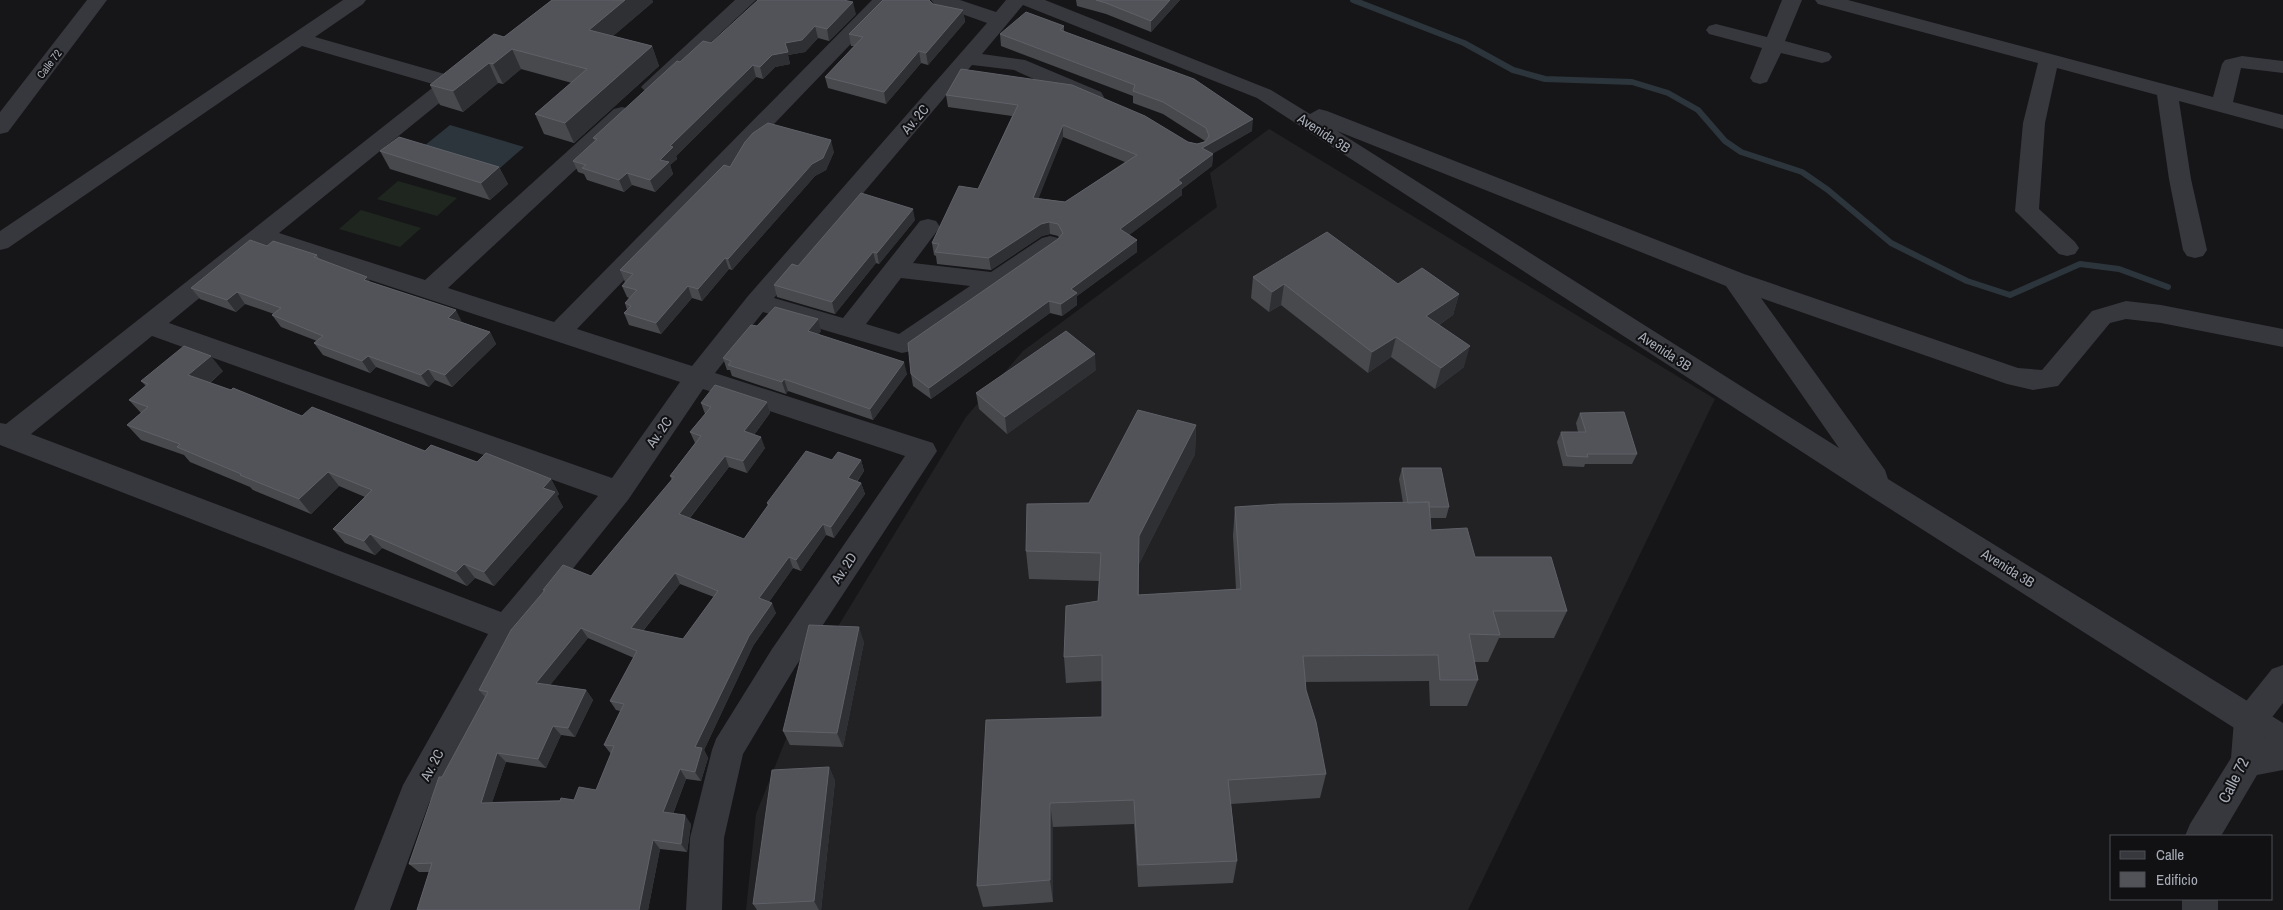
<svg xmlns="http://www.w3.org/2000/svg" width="2283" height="910" viewBox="0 0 2283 910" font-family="'Archivo Narrow',sans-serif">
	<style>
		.built { fill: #222225 }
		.green { fill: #1e261f }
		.water { fill: #2c353c }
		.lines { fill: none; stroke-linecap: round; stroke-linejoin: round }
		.stream { stroke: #2c353c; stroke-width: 6 }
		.minor { fill: #37383d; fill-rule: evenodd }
		.tertiary { fill: #37383d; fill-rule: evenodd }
		.wall { fill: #47494d; fill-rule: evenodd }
		.shaded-wall { fill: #2f3033 }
		.building { fill: #525359; stroke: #5f6168; fill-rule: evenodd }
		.labels { text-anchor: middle; stroke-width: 4; stroke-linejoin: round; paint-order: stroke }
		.far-street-label { font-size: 11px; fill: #a8adb8; stroke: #111113 }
		.street-label { font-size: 14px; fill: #a8adb8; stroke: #111113 }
		.near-street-label { font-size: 16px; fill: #a8adb8; stroke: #111113 }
	</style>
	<rect width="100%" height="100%" fill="#161618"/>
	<!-- built -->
	<path class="built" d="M1269 129 1715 399 1468 910H746L756 814 818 659 966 417 1023 351 1217 207 1210 173Z"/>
	<!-- green -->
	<path class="green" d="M398 181 457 198 437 216 377 199Z
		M361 210 421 228 400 247 339 229Z"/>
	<!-- water -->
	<path class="water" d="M450 125 524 147 499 169 424 146Z"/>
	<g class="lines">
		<!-- stream -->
		<path class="stream" d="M1353 0 1464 43 1513 70 1545 79 1632 82 1668 93 1698 110 1725 141 1741 152 1802 172 1828 190 1891 243 1967 281 2010 295 2080 264 2119 269 2168 287"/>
		<!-- minor -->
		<path class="minor" d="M87 0H107L8 132 0 134V112Z
			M343 0H366L363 4 315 37 448 75C457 68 461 65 472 68L475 72 459 87 279 233 425 280 614 109 622 107 630 109 633 114 630 119 448 288 554 322 872 0H893L577 329 692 366 748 296 987 23 934 4 931 0H960L996 12 1006 0H1045L1271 90 1310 114 1319 109 1327 111 1744 274 2018 368 2042 370 2092 311 2126 301 2161 305 2283 329V347L2161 323 2126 319 2110 323 2058 386 2033 390 2007 384 1761 298 1885 470 1888 479 2283 723V756L2272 752 1873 498 1257 98 1023 5 982 54 1025 60 1101 92 1104 97 1101 102 1093 103 1085 102 1014 70 972 65 774 298 843 318 920 221 928 219 936 221 940 227 913 263 991 272 1042 238 1050 236 1058 238 1062 244 1058 250 911 351 902 353 763 312 715 373 933 443 937 451 794 669 743 754 724 838 722 910H686L690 838 712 750 716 739 772 649 905 456 703 389 628 500 518 637 429 803 390 910H354L403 785 488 634 0 445V423L6 424 436 85 302 46 8 248 0 250V231ZM1337 131 1726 286 1839 448ZM264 245 680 382 612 478 169 323ZM901 278 970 286 899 334 866 324ZM152 336 598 496 501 612 31 434Z
			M735 0H756L659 91 652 93 645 91 641 87 645 83Z
			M1782 0H1802L1785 41 1829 53 1832 57 1829 61 1822 63 1781 53 1767 82 1760 84 1753 82 1750 78 1762 48 1709 34 1706 30 1709 26 1716 24 1767 37Z
			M1815 0H1848L2213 97 2222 64 2225 60 2242 56 2283 61V73L2241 68 2233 102 2283 115V129L2179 101 2191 179 2207 250 2203 256 2195 258 2187 256 2183 250 2169 179 2157 95 2057 68 2045 123 2039 209 2075 242 2079 248 2075 254 2067 256 2059 254 2015 211 2023 123 2038 63 1818 4Z"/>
		<!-- tertiary -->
		<path class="tertiary" d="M2283 665V703L2266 725 2265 743 2283 740V770L2257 775 2221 836H2185L2190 824 2231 758 2234 720 2239 710 2272 669Z
			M2182 899H2218V910H2182Z"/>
	</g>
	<!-- wall -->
	<path class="wall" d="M552 0H652L653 2 613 36 652 46 659 66 574 143 544 134 535 114 572 83 521 69 503 84 498 83 463 112 440 105 430 85 504 37Z
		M1076 0H1180L1151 32 1106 14 1077 6Z
		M933 4 963 10 965 22 928 65 921 63 886 104 828 88 825 77 854 46H851L849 34Z
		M856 14 829 41 818 38 805 52 788 55 790 64 775 67 763 79 756 77 676 156 677 159 670 165 673 174 655 192 632 185 624 192 587 180 584 174 578 172 573 161 595 141 593 138 680 62 711 43Z
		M1064 26V31L1252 131 1213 153 1212 166 1182 189V195L1129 235 1137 252 1077 296V305L1062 316 1050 313 931 399 913 386 911 374 1059 238 1058 236 1050 234 1042 236 991 270 937 264 936 256 934 255 932 243 978 189 1012 116 948 107 946 95 961 69 1188 142 1197 144 1205 141 1163 114 1133 103V96L1001 46 1000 34ZM1063 137 1125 162 1065 202 1038 198Z
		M380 151 499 167 508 184 490 200 390 169Z
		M834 152 826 170 815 176 732 270 729 269 702 301 692 298 661 334 629 325 624 313 627 310 625 303 629 298 627 297 622 286 625 282 620 270 730 167Z
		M915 220 879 264 876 263 835 314 777 297 774 285 798 266Z
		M267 246 317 255 319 259 367 277 370 282 462 322 490 332 496 344 452 387 435 380 429 387 376 367 370 373 323 355 314 343 317 341 281 327 272 315 274 314 245 304 236 312 200 299 191 288Z
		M1253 277 1398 284 1459 294 1453 315 1439 325 1464 367 1435 389 1391 357 1368 373 1281 305 1269 312 1251 298Z
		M757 326 821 331 818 334 907 374 873 420 788 391 786 394 732 376 730 370H727L723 358Z
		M1096 370 1007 434 979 409 976 393Z
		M223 371 210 383 302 416 425 451 477 462 551 479 559 494 557 496 563 507 494 586 475 578 467 586 382 548 375 555 345 543 333 529 365 497 339 486 311 514 253 490 250 487 190 462 184 455 141 440 127 425 141 413 129 400 146 386 141 381Z
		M767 402 770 413 754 435 765 448 747 473 729 467 690 518 744 539 768 506 767 503 832 460H861L864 471 857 482 861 483 865 494 834 538 826 535 801 571 793 568 769 602 776 613 753 646 704 750 708 758 701 781 686 779 673 814 691 824 687 852 660 849 648 910H417L429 872H419L409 864 485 697 479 690 544 592 543 590 591 576 672 480 670 476 695 443 690 432 705 414 701 403ZM680 584 714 597 683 639 643 631ZM588 638 634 658 610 701 616 710 620 711 604 745 611 754 596 790 574 800 492 802 506 762 546 768 561 735 575 737 593 700 586 690 550 685Z
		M1580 413 1637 454 1632 464H1585L1584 467 1563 466 1557 442 1561 432H1578L1576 423Z
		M1196 425 1195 454 1139 564V595L1236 589 1233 536 1235 507 1403 503 1399 479 1402 468 1449 507 1446 518H1430L1431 530 1475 557 1567 611 1554 638H1499L1488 662H1474L1478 680 1467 706H1430L1429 681 1305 682 1306 690 1326 774 1320 798 1231 804 1237 861 1233 883 1138 887 1134 824 1053 827V902L983 907 977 886 1102 717V681L1066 683 1064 657 1098 601 1099 581 1029 579 1026 551 1089 503Z
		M864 642 843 747 790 745 783 731Z
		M829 767 835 781 821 910H757L753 904Z"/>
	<!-- shaded-wall -->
	<path class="shaded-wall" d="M625 0H652L653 2 597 50 589 30Z
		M1170 0H1180L1151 32V21Z
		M853 2 856 14 829 41 827 29Z
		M963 10 965 22 928 65 926 53Z
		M815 26 818 38 805 52 788 55 790 64 775 67 763 79 760 67 785 43Z
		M652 46 659 66 574 143 565 123Z
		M512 49 521 69 503 84 493 64Z
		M919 51 921 63 886 104 884 92Z
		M489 63 498 83 463 112 453 91Z
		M753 65 756 77 676 156 677 159 670 165 673 174 655 192 650 180 660 160 670 146Z
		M1253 119 1252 131 1202 160V148Z
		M1063 125V137L1034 210 1033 198Z
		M831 140 834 152 826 170 815 176 732 270 728 259Z
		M1213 154 1212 166 1182 189V195L1120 242V229L1178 180Z
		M499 167 508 184 490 200 481 183Z
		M627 173 632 185 624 192 619 180Z
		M913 209 915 220 879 264 877 253Z
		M1049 222 1050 234 1042 236 991 270 989 258 1041 224Z
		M1137 240V252L1077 296V305L1062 316 1061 304 1071 289Z
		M873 252 876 263 835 314 832 302Z
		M725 258 729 269 702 301 698 289Z
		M367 277 375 289 364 280Z
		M1284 284 1281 305 1269 312 1272 292Z
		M688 286 692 298 661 334 656 323Z
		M237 292 245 304 236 312 227 300Z
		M1459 294 1453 315 1421 337 1426 316Z
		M1049 301 1050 313 931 399 929 388Z
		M456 310 462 322 454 329 448 318Z
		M818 319 821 331 812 343 808 331Z
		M490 332 496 344 452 387 445 375Z
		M1396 337 1391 357 1368 373 1372 352Z
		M1470 346 1464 367 1435 389 1441 368Z
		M1095 354 1096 370 1007 434 1005 417Z
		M211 356 223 371 201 390 188 375Z
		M368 356 376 367 370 373 362 361Z
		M904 362 907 374 873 420 870 409Z
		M428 369 435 380 429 387 421 375Z
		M784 379 788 391 786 394 782 382Z
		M767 402 770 413 748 443 744 431Z
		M1196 425 1195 454 1139 564 1138 622 1139 536Z
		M761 437 765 448 747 473 743 461Z
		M725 456 729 467 684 525 679 514Z
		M861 460 864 471 851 489 848 478Z
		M328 472 339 486 311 514 299 499Z
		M551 479 559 494 557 496 563 507 494 586 484 572 543 488Z
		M861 483 865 494 834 538 831 527Z
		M823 524 826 535 801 571 796 560Z
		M370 534 382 548 375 555 364 541Z
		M789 557 793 568 764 609 759 598Z
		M464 564 475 578 467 586 456 572Z
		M675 573 680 584 637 638 631 628Z
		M772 603 776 613 753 646 704 750 708 758 701 781 695 772V747L749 636Z
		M859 627 864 642 843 747 837 733Z
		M581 628 588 638 544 693 536 683Z
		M586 690 593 700 575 737 568 728Z
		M553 726 561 735 546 768 538 759Z
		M497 753 506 762 489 812 481 803Z
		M829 767 835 781 821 910H819L814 901Z
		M680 769 686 779 670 821 663 812Z
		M1050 803 1053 827V902L1050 880Z
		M685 815 691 824 687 852 681 844Z
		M653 840 660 849 648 910H639Z"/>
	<!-- building -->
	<path class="building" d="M552 0H625L589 30 652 46 565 123 535 114 587 69 512 49 493 64 489 63 453 91 430 85 494 34 504 37Z
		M758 0H843L853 2 827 29 815 26 802 40 785 43 788 52 772 55 760 67 753 65 670 146 673 147 660 160 669 162 650 180 627 173 619 180 582 168 586 165 573 161 597 139 593 138 677 61 680 62 703 41 711 43Z
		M883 0H929L933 4 963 10 926 53 919 51 884 92 825 77 863 37 849 34Z
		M1096 0H1170L1151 21 1106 3Z
		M1026 12 1064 26 1060 30 1194 79 1253 119 1202 148 1213 154 1178 180 1182 183 1120 229 1137 240 1071 289 1077 293 1061 304 1049 301 929 388 911 374 908 343 1058 239 1063 233 1058 224 1049 222 1041 224 989 258 935 252 939 244 932 243 959 186 978 189 1018 105 946 95 961 69 1072 85 1145 116 1188 142 1197 144 1205 142 1209 136 1206 128 1163 102 1133 91 1135 85 1000 34ZM1063 125 1137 155 1065 202 1033 198Z
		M768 123 831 140 823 158 812 164 728 259 725 258 698 289 688 286 656 323 624 313 631 306 625 303 637 290 622 286 633 274 620 270 724 165 730 167 745 142 753 133Z
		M399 137 499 167 481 183 380 151Z
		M861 193 913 209 877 253 873 252 832 302 774 285 792 264 798 266Z
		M1327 232 1398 284 1422 268 1459 294 1426 316 1470 346 1441 368 1396 337 1372 352 1284 284 1272 292 1253 277Z
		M250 240 267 246 273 241 317 255 314 257 367 277 364 280 456 310 448 318 490 332 445 375 428 369 421 375 368 356 362 361 314 343 323 336 272 315 281 308 237 292 227 300 191 288Z
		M775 307 818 319 808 331 904 362 870 409 784 379 782 382 728 365 731 361 723 358 751 325 757 326Z
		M1066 331 1095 354 1005 417 976 393Z
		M184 346 211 356 188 375 231 390 233 388 302 416 312 407 425 451 431 445 477 462 486 453 551 479 543 488 555 492 484 572 464 564 456 572 370 534 364 541 333 529 372 490 328 472 299 499 240 475 241 474 177 447 180 444 127 425 148 407 129 400 148 384 141 381Z
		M715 385 767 402 744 431 761 437 743 461 725 456 679 514 744 539 769 504 767 503 806 451 832 460 838 452 861 460 848 478 861 483 831 527 823 524 796 560 789 557 759 598 772 603 749 636 695 747 702 748 695 772 680 769 663 812 685 815 681 844 653 840 639 910H417L432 863 409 864 439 777H442L488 692 479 690 511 630 545 590H543L563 565 591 576 674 477 670 476 701 436 690 432 711 407 701 403ZM675 573 718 591 683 639 631 628ZM581 628 637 651 610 701 624 704 604 745 614 746 596 790 579 787 574 800 561 798 560 801 481 803 497 753 538 759 553 726 568 728 586 690 536 683Z
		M1138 410 1196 425 1139 536 1138 595 1241 589 1235 507 1280 504 1429 502 1431 530 1467 528 1475 557H1551L1567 611H1493L1500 635 1469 634 1478 680H1440L1438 655 1303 656 1306 690 1316 722 1326 774 1228 780 1237 861 1138 865 1134 800 1050 803V880L977 886 986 720 1102 717V655L1064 657 1066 606 1098 601 1101 553 1026 551 1027 504 1089 503Z
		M1624 412 1637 454H1587L1588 457 1567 456 1561 432H1586L1580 413Z
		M1402 468H1441L1449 507H1429V502L1408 503Z
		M809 625 859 627 837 733 783 731Z
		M829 767 814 901 753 904 772 770Z"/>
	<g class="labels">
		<!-- far-street labels -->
		<g class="far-street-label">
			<text transform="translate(49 64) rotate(-53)" y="4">Calle 72</text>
		</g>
		<!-- street labels -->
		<g class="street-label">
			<text transform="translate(915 119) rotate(-49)" y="5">Av. 2C</text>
			<text transform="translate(1324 133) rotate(33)" y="5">Avenida 3B</text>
			<text transform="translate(1665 351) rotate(33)" y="5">Avenida 3B</text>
			<text transform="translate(659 432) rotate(-55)" y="5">Av. 2C</text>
			<text transform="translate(844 568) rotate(-56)" y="5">Av. 2D</text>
			<text transform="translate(2008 568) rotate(32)" y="5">Avenida 3B</text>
			<text transform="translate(432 765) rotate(-62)" y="5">Av. 2C</text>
		</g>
		<!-- near-street labels -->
		<g class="near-street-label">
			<text transform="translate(2233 780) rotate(-63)" y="6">Calle 72</text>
		</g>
	</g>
	<!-- legend -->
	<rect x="2110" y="835" width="162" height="65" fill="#111113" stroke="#4d4f55"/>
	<rect x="2120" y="851" width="25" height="8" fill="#37383d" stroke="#4d4f55"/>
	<text x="2156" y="860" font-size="15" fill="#a8adb8">Calle</text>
	<rect x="2120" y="872" width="25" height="15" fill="#525359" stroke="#4d4f55"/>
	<text x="2156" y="885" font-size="15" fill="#a8adb8">Edificio</text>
</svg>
